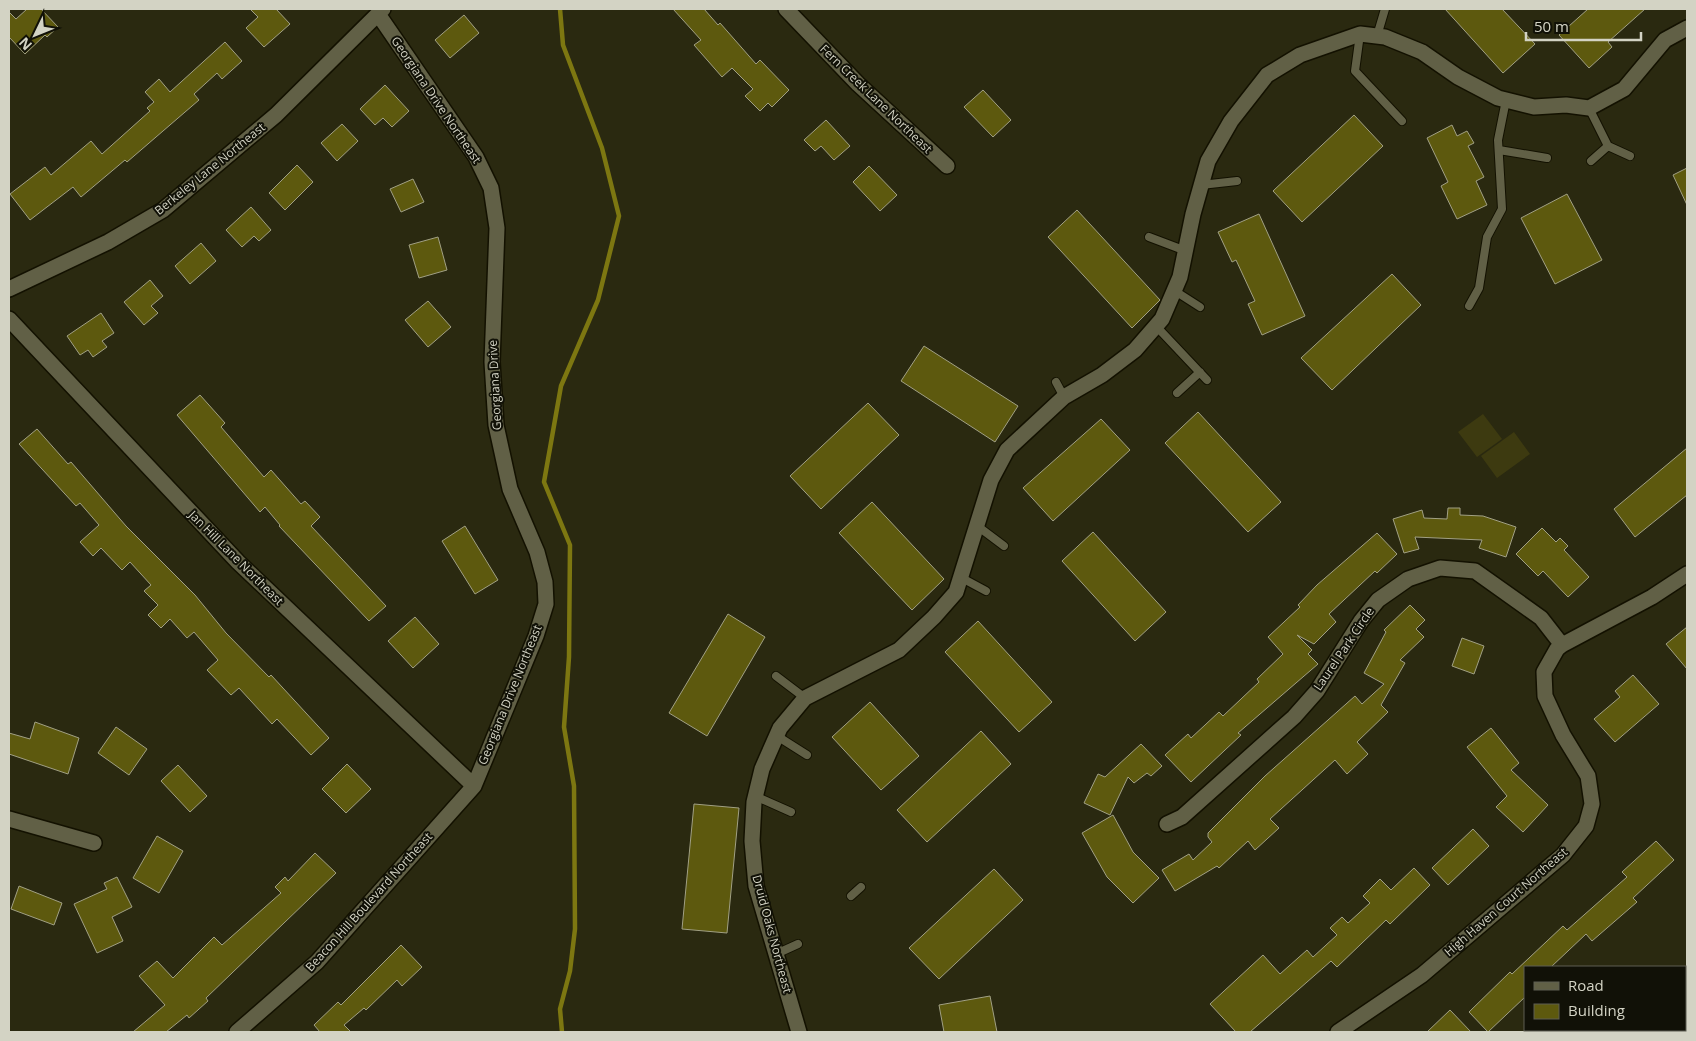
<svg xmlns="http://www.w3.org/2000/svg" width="1696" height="1041" viewBox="0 0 1696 1041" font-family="'Open Sans',sans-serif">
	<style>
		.green { fill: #3d3a10 }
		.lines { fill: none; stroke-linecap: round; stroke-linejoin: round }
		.stream { stroke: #7d7711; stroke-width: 4.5 }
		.building { fill: #5d590e; stroke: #a1a084 }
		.lane-casing { stroke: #131100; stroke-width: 10 }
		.street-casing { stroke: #131100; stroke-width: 18 }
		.lane { stroke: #616046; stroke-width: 8 }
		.street { stroke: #616046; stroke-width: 15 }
		.labels { text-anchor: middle; stroke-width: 4; stroke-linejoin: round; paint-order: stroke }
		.street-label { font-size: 12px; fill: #d3d3c4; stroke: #111107 }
	</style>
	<rect width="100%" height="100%" fill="#2a2910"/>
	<!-- green -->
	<path class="green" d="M1483 414 1502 439 1477 457 1458 432Z
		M1514 432 1530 454 1497 478 1481 456Z"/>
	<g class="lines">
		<!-- stream -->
		<path class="stream" d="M560 9 563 45 602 148 619 216 598 300 561 386 544 482 570 545 569 657 564 727 574 786 575 929 570 971 560 1009 562 1032"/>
	</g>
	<!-- building -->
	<path class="building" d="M27 9H41L58 27 47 37 45 35 25 54 9 37V12L16 19Z
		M250 9H276L290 24 264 47 246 28 258 17Z
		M673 9H704L718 25 720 23 756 64 760 60 789 90 772 107 768 103 760 111 745 96 753 89 732 68 722 77 694 45 701 40Z
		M1445 9H1502L1535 44 1503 73Z
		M1588 9H1645L1608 42 1612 47 1589 68 1559 35Z
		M464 15 479 33 450 58 435 40Z
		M225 42 242 61 222 79 217 73 194 94 199 100 127 162 125 160 81 197 73 187 30 220 10 194 45 167 51 175 91 141 102 154 150 111 147 108 154 102 145 92 159 79 170 92Z
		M385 85 409 111 392 127 383 118 375 125 360 109Z
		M983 90 1011 120 993 137 964 107Z
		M1354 115 1383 146 1302 222 1273 191Z
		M826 120 850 146 834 160 821 146 815 151 804 140Z
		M342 124 358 141 337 161 321 143Z
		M1452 125 1457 136 1467 131 1474 143 1468 146 1484 177 1476 181 1487 205 1457 219 1441 186 1448 182 1427 138Z
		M297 165 313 182 285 210 269 193Z
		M869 166 897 195 880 211 853 182Z
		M1687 168V205L1673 175Z
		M413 179 424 202 401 212 390 189Z
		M1567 194 1602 260 1555 284 1521 218Z
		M251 207 271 230 259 241 254 236 242 247 226 230Z
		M1077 210 1160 300 1132 328 1048 237Z
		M1259 214 1305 316 1262 335 1248 304 1255 301 1236 260 1232 262 1218 232Z
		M438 237 447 270 419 278 409 245Z
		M201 243 216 261 190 284 175 266Z
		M1392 274 1421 305 1332 390 1301 358Z
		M150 280 163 296 151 306 158 313 144 325 124 302Z
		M428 301 451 327 428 347 405 320Z
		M101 313 114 333 102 341 107 347 93 357 88 350 80 355 67 336Z
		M924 346 1018 406 995 442 901 381Z
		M200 395 225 423 221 427 264 477 271 470 301 504 305 501 320 517 311 526 386 606 369 621 279 526 280 525 265 507 260 512 177 415Z
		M868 403 899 435 821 509 790 476Z
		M1198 412 1281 502 1248 532 1165 443Z
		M1101 419 1130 450 1053 521 1023 488Z
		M37 429 68 464 71 462 126 526 195 595 226 633 269 677 271 675 329 738 311 755 277 719 272 724 239 688 231 695 207 670 218 660 194 632 187 638 170 619 161 628 148 615 158 605 144 591 151 585 130 562 122 570 101 548 93 556 80 542 99 525 80 503 76 506 19 444Z
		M1687 448V495L1635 537 1614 509Z
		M872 502 944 579 912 610 839 533Z
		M1448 508H1460V515L1483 516 1516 527 1506 557 1479 548 1482 540 1415 537 1419 549 1404 553 1393 519 1422 510 1424 518 1447 519Z
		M465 526 498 580 475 594 442 541Z
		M1542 528 1556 542 1560 538 1568 546 1564 550 1589 577 1568 597 1543 571 1538 576 1516 554Z
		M1093 532 1166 612 1135 641 1062 561Z
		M1377 533 1397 554 1377 573 1375 571 1329 614 1336 622 1314 644 1297 635 1312 650 1308 654 1318 664 1238 733 1241 735 1191 782 1165 755 1188 734 1191 738 1219 712 1223 716 1259 682 1257 679 1283 654 1268 637 1300 607 1298 605 1317 585Z
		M1410 605 1425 620 1416 629 1424 637 1400 660 1405 663 1381 705 1388 712 1357 742 1368 754 1347 774 1335 760 1270 819 1279 828 1255 850 1248 841 1219 868 1217 866 1175 891 1162 870 1189 854 1193 860 1212 842 1208 837V833L1265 776 1355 696 1362 704 1384 684 1364 673 1386 632 1384 630Z
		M728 614 765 637 707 736 669 713Z
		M415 617 439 644 413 668 388 641Z
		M978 621 1052 702 1019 732 945 652Z
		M1687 627V669L1666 644Z
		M1462 638 1484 646 1474 674 1452 666Z
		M1633 675 1659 704 1615 742 1594 719 1620 697 1615 691Z
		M870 702 919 756 881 790 832 737Z
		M35 722 79 738 68 774 9 754V733L30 739Z
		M116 727 147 749 129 775 98 753Z
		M1491 728 1519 763 1511 770 1548 805 1523 832 1496 807 1507 796 1467 747Z
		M981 731 1011 764 927 842 897 810Z
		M1141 744 1162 766 1151 776 1147 773 1134 783 1128 777 1110 815 1084 803 1098 774 1105 777Z
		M347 764 371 789 346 813 322 789Z
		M178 765 207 796 190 812 161 781Z
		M694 804 739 808 727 933 682 929Z
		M1113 815 1133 852 1159 878 1133 903 1107 877 1082 833Z
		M1473 829 1489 846 1448 885 1432 868Z
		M157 836 183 851 159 893 133 878Z
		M1656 841 1674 860 1633 898 1637 902 1592 941 1586 934 1551 967H1525V997L1488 1032 1469 1012 1510 972 1512 974 1563 926 1567 930 1627 877 1622 872Z
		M315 853 336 873 206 998 208 1001 189 1018 187 1015 166 1032H133L165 1005 139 976 157 961 173 978 214 937 222 945 281 893 275 887 285 877 288 881Z
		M1414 868 1430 885 1390 924 1386 920 1337 967 1331 961 1250 1032H1236L1210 1004 1263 955 1280 974 1307 950 1313 957 1337 935 1330 928 1342 917 1348 923 1370 903 1363 896 1380 879 1391 890Z
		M994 869 1023 900 939 979 909 948Z
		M117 877 132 907 112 917 123 941 97 953 74 904 107 889 104 883Z
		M19 886 62 903 54 925 11 909Z
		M401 945 422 967 402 986 397 980 366 1010 364 1008 344 1025 351 1032H320L314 1025 338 1002 341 1005Z
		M990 996 997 1032H944L939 1005Z
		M1450 1010 1471 1032H1427Z"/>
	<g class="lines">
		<!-- lane casing -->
		<g class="lane-casing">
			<path id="lane" d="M1360 34 1355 71 1402 121
				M1377 36 1385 9
				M1589 108 1608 146 1591 161
				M1608 146 1630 156
				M1499 150 1547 158
				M1201 185 1237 181
				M1149 237 1186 251
				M1175 291 1200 307
				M1469 306 1479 288 1487 237 1502 209 1498 140 1506 100
				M1156 326 1207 380
				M1056 382 1064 397
				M1177 393 1200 372
				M976 525 1004 546
				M960 577 986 591
				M776 676 805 698
				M777 736 807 755
				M755 796 791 812
				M851 896 861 887
				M776 954 798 944"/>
		</g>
		<!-- street casing -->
		<g class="street-casing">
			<path id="street" d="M786 9 858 84 947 166
				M9 289 108 242 163 210 276 115 383 9
				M9 319 238 562 474 786
				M9 819 94 843
				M1167 824 1182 817 1294 717 1317 691 1361 621 1378 600 1408 579 1440 568 1475 571 1541 618 1562 645
				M237 1032 317 962 474 786 536 636 546 604 545 582 537 552 510 489 496 425 492 362 497 228 491 188 476 157 378 14
				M799 1032 756 886 752 841 754 802 762 769 780 728 805 698 899 650 934 617 956 592 991 480 1007 450 1064 397 1102 375 1135 350 1162 319 1180 277 1193 214 1208 161 1231 121 1267 75 1300 55 1360 34 1385 37 1422 52 1458 77 1498 98 1534 107 1566 105 1589 108 1624 89 1665 40 1687 28
				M1338 1032 1422 975 1563 855 1586 826 1592 804 1588 776 1563 735 1545 696 1544 672 1557 649 1562 645 1652 597 1687 574"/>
		</g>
		<!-- lane -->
		<use href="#lane" class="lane"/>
		<!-- street -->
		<use href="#street" class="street"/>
	</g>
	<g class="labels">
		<!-- street labels -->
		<g class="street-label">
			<text transform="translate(876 99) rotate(44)" y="4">Fern Creek Lane Northeast</text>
			<text transform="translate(436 100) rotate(56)" y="4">Georgiana Drive Northeast</text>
			<text transform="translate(210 169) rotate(-39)" y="4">Berkeley Lane Northeast</text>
			<text transform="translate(495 385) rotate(-93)" y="4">Georgiana Drive</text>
			<text transform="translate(236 558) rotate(45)" y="4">Jan Hill Lane Northeast</text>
			<text transform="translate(1344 649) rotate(-56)" y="4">Laurel Park Circle</text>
			<text transform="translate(510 695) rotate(-68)" y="4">Georgiana Drive Northeast</text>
			<text transform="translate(369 902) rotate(-48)" y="4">Beacon Hill Boulevard Northeast</text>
			<text transform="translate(1506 902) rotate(-41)" y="4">High Haven Court Northeast</text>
			<text transform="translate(772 934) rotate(75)" y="4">Druid Oaks Northeast</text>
		</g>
	</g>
	<!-- border -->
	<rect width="1696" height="1041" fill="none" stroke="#d3d3c4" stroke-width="20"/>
	<!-- legend -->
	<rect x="1524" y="966" width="162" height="65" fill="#111107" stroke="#5f5f53"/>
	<rect x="1534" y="982" width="25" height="8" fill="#616046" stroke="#5f5f53"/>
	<text x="1568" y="991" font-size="15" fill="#d3d3c4">Road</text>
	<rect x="1534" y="1004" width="25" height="15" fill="#5d590e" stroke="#5f5f53"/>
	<text x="1568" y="1016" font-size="15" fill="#d3d3c4">Building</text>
	<!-- north arrow -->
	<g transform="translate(35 35) rotate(227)" stroke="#111107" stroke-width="4" paint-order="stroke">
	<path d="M0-4L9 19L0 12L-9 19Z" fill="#d3d3c4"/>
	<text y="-8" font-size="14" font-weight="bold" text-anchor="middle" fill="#d3d3c4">N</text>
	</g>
	<!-- scale -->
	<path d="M1526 32v8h115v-8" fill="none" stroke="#d3d3c4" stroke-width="2.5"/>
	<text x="1534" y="32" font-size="15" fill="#d3d3c4" stroke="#111107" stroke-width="4" paint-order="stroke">50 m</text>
</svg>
